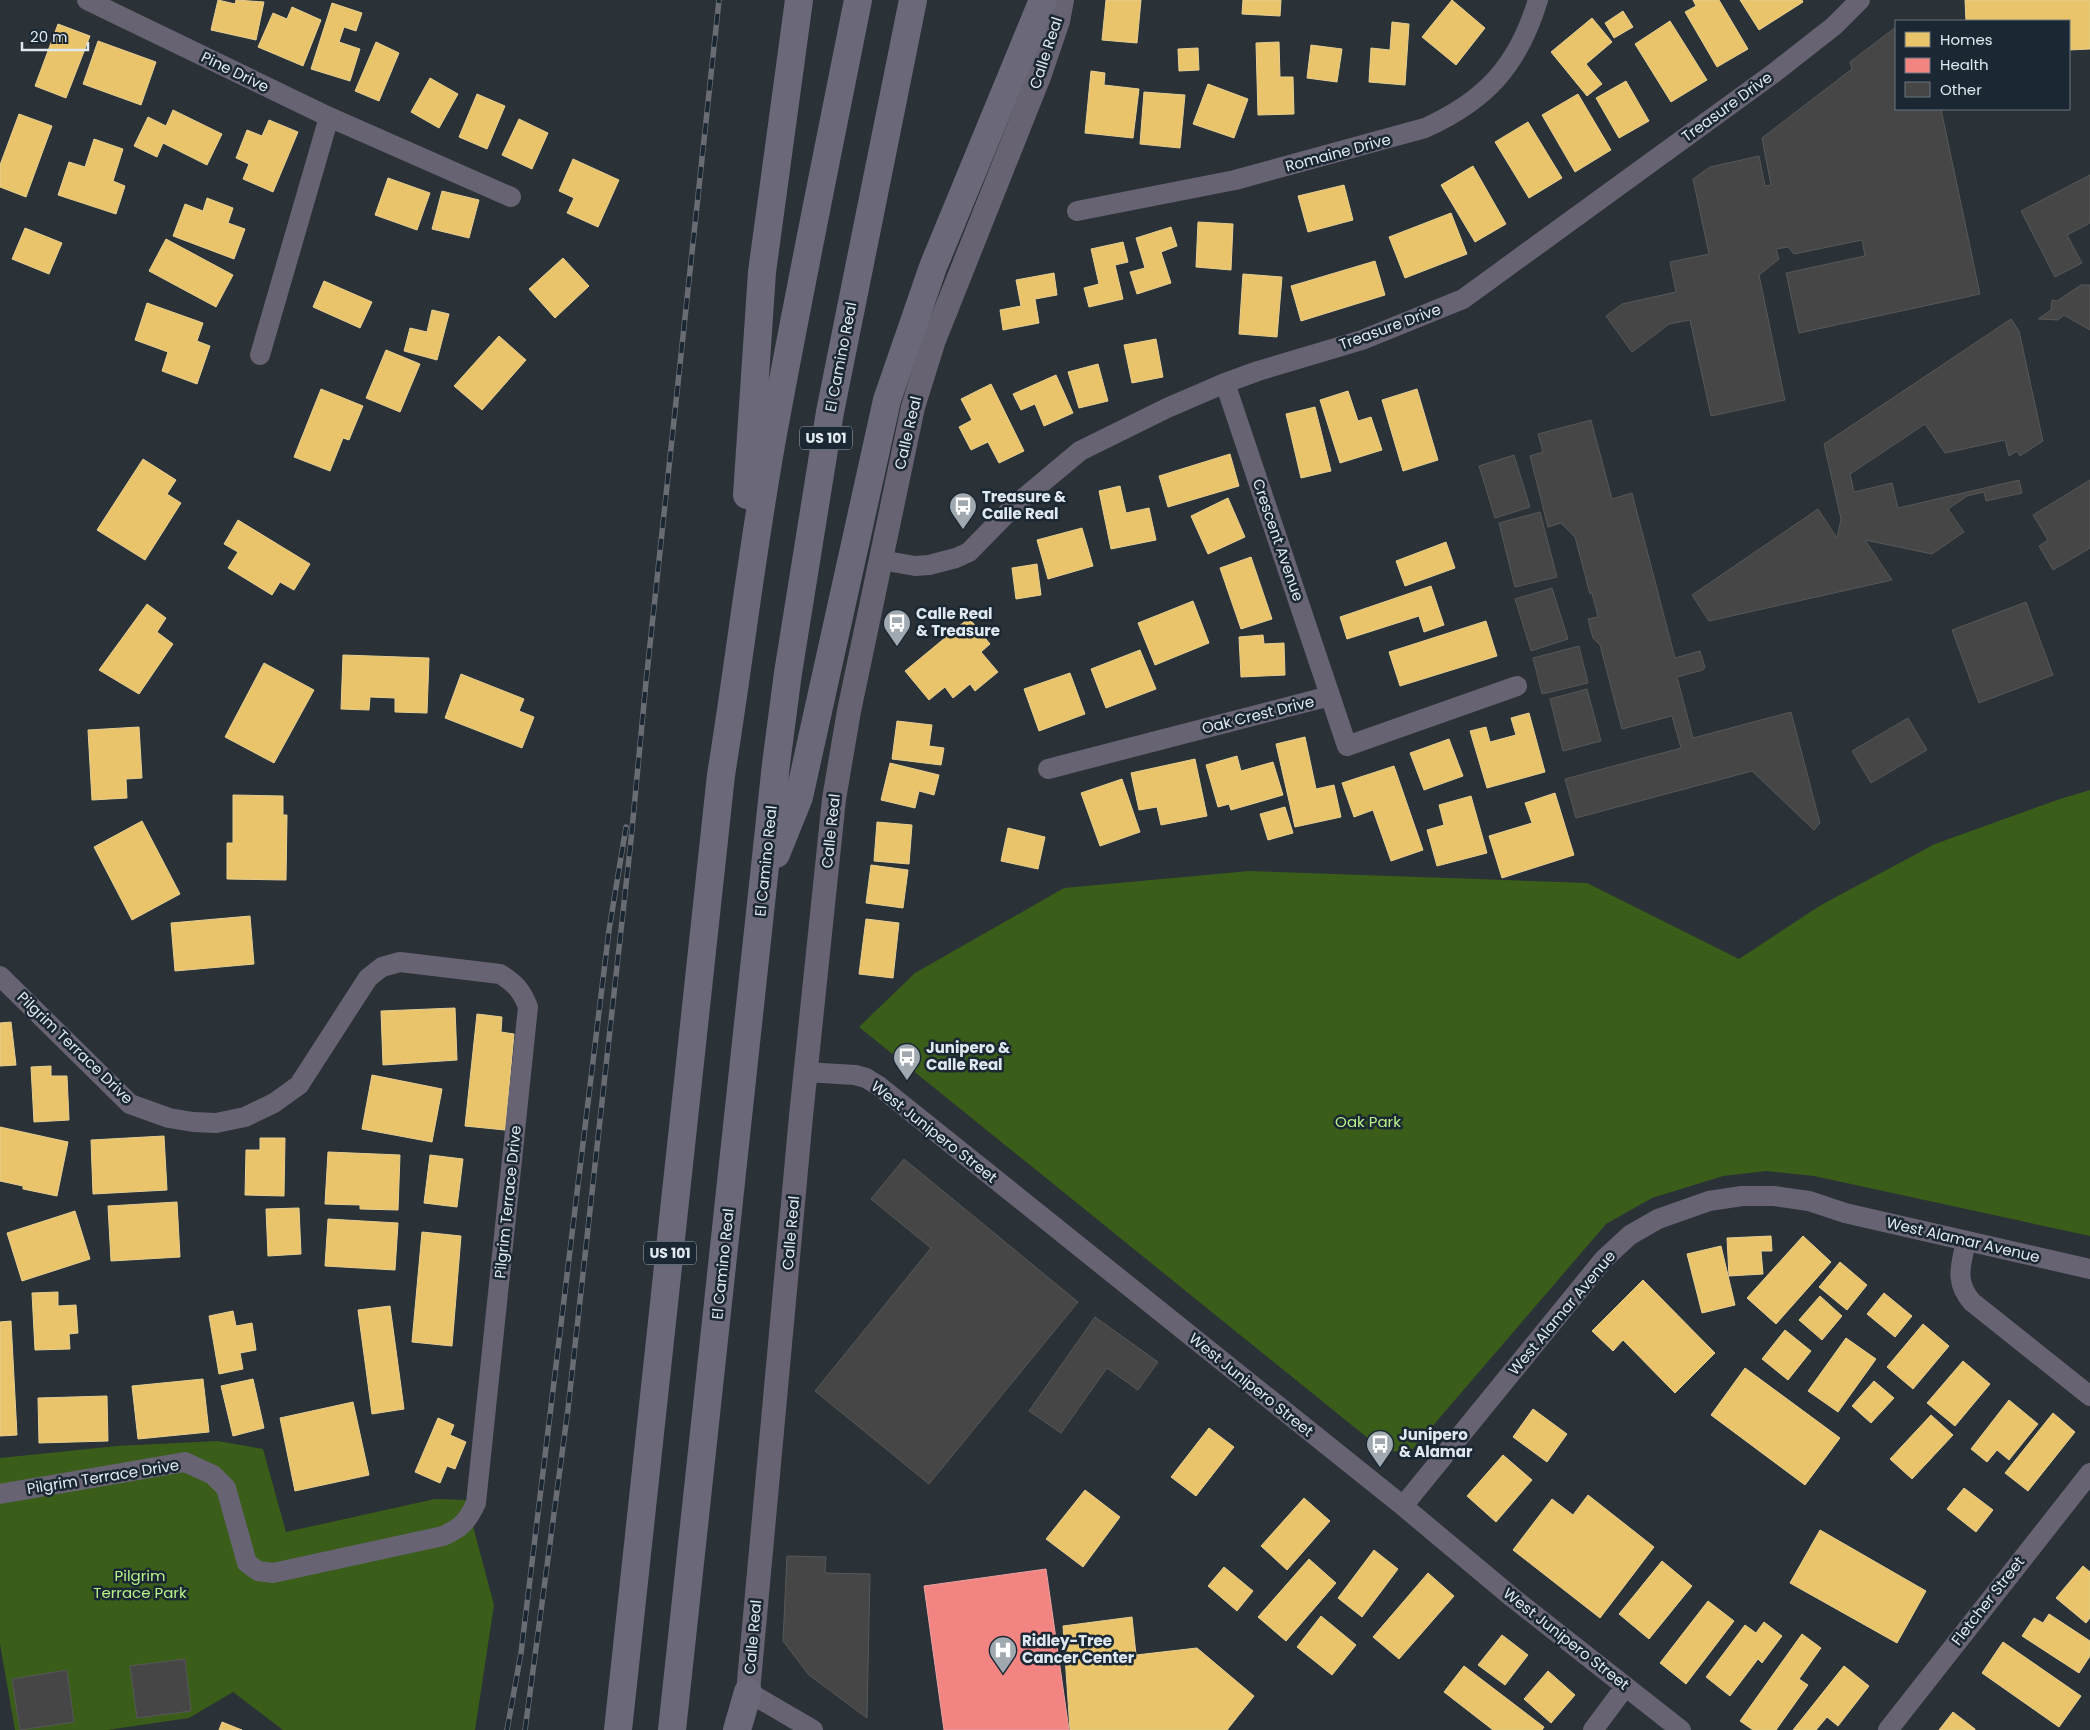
<svg xmlns="http://www.w3.org/2000/svg" width="2090" height="1730" viewBox="0 0 2090 1730" font-family="Poppins,sans-serif">
	<style>
		.green { fill: #3a5d19 }
		.homes { fill: #e9c46a; stroke: #e6cf92 }
		.health { fill: #f28482; stroke: #eda2a3 }
		.building { fill: #464647; stroke: #575857 }
		.lines { fill: none; stroke-linecap: round; stroke-linejoin: round }
		.minor { stroke: #676373; stroke-width: 20 }
		.tertiary { stroke: #676373; stroke-width: 24 }
		.motorway { stroke: #6b687a; stroke-width: 28 }
		.rail-casing { stroke: #6a6c74; stroke-width: 5.5 }
		.rail { stroke: #1b2833; stroke-width: 4; stroke-dasharray: 11; stroke-linecap: butt }
		.labels { text-anchor: middle; stroke-width: 5; stroke-linejoin: round; paint-order: stroke }
		.shield { fill: #1b2833; stroke: #a5afb7; stroke-width: 1 }
		.shield-label { font-size: 14px; font-weight: bold; fill: #e0e9f0 }
		.street-label { font-size: 15px; fill: #e0e9f0; stroke: #1b2833 }
		.poi-label { font-size: 15px; font-weight: bold; fill: #e0e9f0; stroke: #1b2833; text-anchor: start }
		.park-label { font-size: 15px; fill: #b7f288; stroke: #1b2833 }
	</style>
	<rect width="100%" height="100%" fill="#2a3137"/>
	<!-- green -->
	<path class="green" d="M2090 790V1236L1814 1176 1767 1171 1723 1176 1652 1198 1606 1224 1412 1450 1385 1452 859 1027 915 973 1064 888 1249 871 1587 883 1739 959 1821 905 1935 844 2060 799Z
		M218 1441 263 1449 286 1532 435 1499 466 1500 494 1605 475 1730H283L233 1692 189 1718 107 1730H15L0 1644V1458L117 1446Z"/>
	<!-- homes -->
	<path class="homes" d="M218 0 235 4 236 0 264 2 256 40 211 30Z
		M1106 0H1141L1137 43 1102 40Z
		M1243 0H1281L1280 16 1242 14Z
		M1452 0 1485 28 1456 65 1422 37Z
		M1693 0H1719L1748 49 1717 67 1685 12 1696 6Z
		M1740 0H1802L1803 2 1759 30Z
		M1965 0H2090V49L2069 50V21H1966Z
		M332 3 362 13 356 31 344 27 339 42 360 49 350 81 311 69Z
		M292 7 321 20 303 66 258 47 273 13 287 19Z
		M1623 11 1633 27 1614 38 1605 23Z
		M1592 18 1612 42 1586 64 1602 84 1587 96 1551 52Z
		M1670 21 1707 80 1671 102 1635 44Z
		M1392 22 1409 24 1405 85 1369 82 1371 48 1390 50Z
		M58 24 90 36 66 98 35 86Z
		M98 41 156 62 141 105 83 84Z
		M376 42 399 53 379 101 355 91Z
		M1279 42 1280 77H1293L1294 114 1258 115 1256 43Z
		M1311 45 1342 49 1337 82 1307 78Z
		M1198 48 1199 70 1179 71 1178 49Z
		M1091 71 1105 73 1104 85 1139 89 1133 138 1085 133Z
		M430 78 458 94 439 128 411 112Z
		M1626 81 1649 121 1619 138 1596 98Z
		M1208 84 1248 99 1234 138 1193 124Z
		M1144 92 1185 95 1180 148 1140 144Z
		M477 94 505 106 487 149 459 137Z
		M1578 94 1611 150 1575 172 1542 115Z
		M173 110 222 134 207 165 163 143 157 157 134 146 148 117 166 126Z
		M19 114 52 126 26 197 0 187V165Z
		M519 119 548 133 532 169 502 155Z
		M269 120 298 132 273 192 243 179 249 164 236 158 247 130 262 136Z
		M1528 122 1562 178 1529 198 1495 142Z
		M94 139 123 149 113 181 125 186 116 214 58 195 69 162 85 167Z
		M573 159 619 180 598 227 567 213 574 198 559 191Z
		M1473 166 1506 224 1475 242 1441 185Z
		M388 178 430 193 417 230 375 215Z
		M1344 185 1353 220 1308 232 1298 196Z
		M442 191 479 200 469 238 432 229Z
		M207 198 233 208 228 223 245 229 234 259 173 236 185 204 203 211Z
		M1451 213 1467 254 1405 278 1389 237Z
		M1198 222 1233 224 1231 270 1196 267Z
		M1171 227 1177 246 1161 252 1171 283 1137 294 1130 272 1145 268 1136 238Z
		M25 228 62 243 49 274 12 259Z
		M166 239 233 275 216 307 149 271Z
		M1123 242 1128 262 1115 265 1123 299 1089 307 1084 288 1099 284 1091 249Z
		M563 258 589 286 555 318 529 289Z
		M1375 261 1385 295 1301 321 1291 286Z
		M1054 273 1057 295 1035 299 1039 323 1003 330 1000 310 1021 306 1016 280Z
		M1243 274 1282 277 1277 337 1239 334Z
		M324 281 372 302 360 328 313 307Z
		M147 303 203 323 197 341 210 346 197 384 162 371 168 352 135 340Z
		M432 310 449 314 437 360 404 351 410 328 427 332Z
		M499 336 526 360 482 410 454 386Z
		M1156 339 1163 377 1132 383 1124 345Z
		M386 350 420 364 400 412 366 398Z
		M1098 364 1108 401 1079 408 1068 372Z
		M1056 375 1073 413 1044 426 1035 404 1021 410 1013 394Z
		M991 384 1024 451 999 463 988 442 971 450 959 427 972 420 961 399Z
		M321 389 363 406 349 440 343 438 330 471 294 457Z
		M1417 389 1438 460 1403 471 1382 400Z
		M1348 391 1358 421 1371 417 1382 450 1340 463 1320 400Z
		M1315 407 1331 471 1301 478 1286 414Z
		M1230 454 1239 486 1168 507 1159 476Z
		M143 459 176 480 167 494 181 503 145 560 97 530Z
		M1120 486 1126 513 1149 508 1156 540 1111 549 1099 491Z
		M1228 498 1245 537 1208 554 1191 516Z
		M238 520 310 564 294 590 280 582 272 595 228 568 238 552 224 544Z
		M1082 528 1093 566 1048 579 1037 540Z
		M1446 542 1455 568 1405 586 1396 561Z
		M1251 557 1272 619 1241 629 1220 568Z
		M1037 564 1041 595 1016 599 1012 568Z
		M1431 586 1444 625 1424 632 1419 616 1347 639 1340 617Z
		M1193 601 1209 643 1155 665 1138 623Z
		M147 604 166 618 157 632 173 644 139 694 99 670Z
		M969 618 990 644 981 652 998 672 975 691 970 684 953 698 945 687 929 700 905 671Z
		M1486 621 1497 656 1400 686 1389 652Z
		M1263 635 1264 644 1284 643 1285 675 1241 677 1239 637Z
		M1140 650 1156 689 1106 708 1091 669Z
		M343 655 429 658 427 713 395 712V698L370 697 369 710 341 709Z
		M264 663 314 690 274 763 225 737Z
		M1070 673 1085 714 1039 731 1024 689Z
		M461 674 524 699 519 711 534 717 522 748 445 718Z
		M1529 713 1545 772 1487 788 1470 731 1486 727 1490 742 1516 735 1511 718Z
		M897 721 932 725 929 746 944 748 941 765 892 759Z
		M139 727 142 778 126 779 127 798 92 800 88 730Z
		M1305 737 1316 789 1334 785 1341 817 1295 827 1276 744Z
		M1449 739 1463 776 1424 790 1410 753Z
		M1237 756 1241 771 1273 762 1283 795 1231 810 1229 804 1218 807 1206 765Z
		M1195 759 1207 816 1161 825 1157 807 1139 810 1131 773Z
		M890 763 939 775 934 795 919 791 915 808 881 800Z
		M1394 766 1423 850 1391 861 1373 810 1354 817 1342 783Z
		M1122 779 1140 832 1100 846 1081 793Z
		M1555 793 1574 855 1502 878 1489 836 1532 823 1525 803Z
		M233 795 283 796V815H287L286 880 227 879V843H233Z
		M1471 796 1487 853 1437 866 1427 830 1444 825 1439 805Z
		M1285 807 1293 833 1268 840 1260 814Z
		M142 821 180 894 132 920 94 847Z
		M877 822 912 825 909 864 874 861Z
		M1008 828 1045 837 1038 869 1001 861Z
		M871 865 908 870 903 908 866 903Z
		M250 916 254 964 175 971 171 923Z
		M866 919 899 923 893 978 859 974Z
		M455 1008 457 1060 383 1065 381 1011Z
		M477 1014 502 1017 501 1032 514 1034 505 1130 465 1126Z
		M11 1022 16 1065 0 1066V1023Z
		M51 1066V1076H67L69 1120 34 1122 31 1067Z
		M372 1075 442 1089 432 1142 362 1129Z
		M0 1127 68 1142 57 1196 23 1189V1186L0 1181Z
		M164 1136 167 1190 93 1194 91 1140Z
		M260 1138H285L284 1196 245 1195 246 1150H260Z
		M328 1152 400 1155 398 1210 360 1209V1205L325 1204Z
		M430 1155 463 1159 457 1207 424 1203Z
		M177 1202 180 1257 111 1261 108 1206Z
		M299 1208 301 1254 268 1256 266 1209Z
		M75 1211 90 1259 22 1281 7 1233Z
		M328 1219 398 1223 395 1270 325 1266Z
		M422 1232 461 1236 452 1346 412 1342Z
		M1771 1236 1772 1251H1761L1763 1274 1729 1276 1727 1238Z
		M1803 1236 1831 1262 1776 1324 1747 1298Z
		M1721 1246 1735 1305 1702 1313 1687 1254Z
		M1840 1262 1867 1285 1847 1310 1819 1287Z
		M1643 1280 1715 1353 1675 1393 1623 1340 1613 1351 1592 1331Z
		M58 1292V1306L76 1305 78 1333 69 1334 70 1349 35 1350 32 1293Z
		M1884 1293 1912 1316 1895 1337 1867 1314Z
		M1820 1296 1842 1316 1822 1340 1799 1320Z
		M390 1306 404 1409 372 1414 358 1310Z
		M233 1311 236 1326 252 1323 256 1350 240 1353 243 1369 219 1374 209 1316Z
		M11 1321 17 1435 0 1436V1322Z
		M1923 1324 1949 1346 1913 1389 1887 1367Z
		M1785 1330 1811 1351 1788 1380 1762 1359Z
		M1846 1338 1876 1359 1838 1412 1808 1391Z
		M1963 1361 1990 1384 1955 1426 1927 1403Z
		M1745 1368 1840 1438 1805 1485 1711 1415Z
		M203 1379 209 1432 138 1439 132 1386Z
		M253 1379 264 1428 233 1436 221 1386Z
		M1874 1381 1894 1398 1871 1423 1852 1406Z
		M107 1396 108 1441 39 1443 38 1398Z
		M2009 1400 2038 1424 2009 1460 1997 1450 1987 1462 1971 1449Z
		M353 1402 369 1475 295 1491 280 1418Z
		M1533 1409 1567 1434 1547 1462 1513 1437Z
		M2053 1413 2075 1432 2028 1491 2005 1473Z
		M1931 1415 1953 1435 1912 1479 1890 1459Z
		M438 1418 454 1425 450 1435 466 1442 455 1469 447 1466 440 1483 415 1472Z
		M1209 1428 1234 1447 1196 1496 1171 1477Z
		M1503 1455 1532 1480 1496 1522 1467 1496Z
		M1964 1488 1993 1510 1976 1532 1947 1509Z
		M1085 1490 1120 1517 1083 1567 1046 1539Z
		M1588 1495 1654 1547 1600 1618 1513 1550 1552 1499 1573 1515Z
		M1304 1498 1330 1521 1287 1570 1261 1546Z
		M1820 1530 1926 1591 1897 1643 1790 1583Z
		M1374 1550 1398 1569 1362 1617 1338 1598Z
		M1309 1559 1336 1583 1286 1641 1258 1617Z
		M1662 1561 1692 1586 1649 1639 1619 1614Z
		M2083 1566 2090 1572V1618L2086 1623 2056 1598Z
		M1224 1567 1253 1591 1237 1611 1208 1586Z
		M1428 1573 1454 1596 1399 1659 1373 1637Z
		M1708 1601 1734 1621 1686 1684 1660 1663Z
		M2049 1614 2090 1641V1656L2079 1673 2022 1636 2034 1618 2043 1623Z
		M1321 1616 1356 1645 1332 1675 1297 1647Z
		M1132 1617 1136 1655 1197 1648 1254 1696 1227 1730H1070L1063 1626Z
		M1764 1622 1782 1636 1762 1663 1758 1659 1730 1696 1706 1677 1745 1625 1756 1633Z
		M1802 1634 1821 1648 1799 1679 1808 1685 1776 1730H1753L1740 1721Z
		M1502 1635 1528 1655 1505 1685 1478 1665Z
		M2003 1642 2081 1696 2059 1727 1982 1673Z
		M1464 1666 1544 1727 1542 1730H1493L1444 1692Z
		M1844 1666 1869 1686 1838 1726 1827 1717 1816 1730H1793Z
		M1548 1671 1575 1695 1551 1723 1524 1699Z
		M1953 1712 1975 1729V1730H1939Z
		M222 1722 242 1730H219Z"/>
	<!-- health -->
	<path class="health" d="M1046 1569 1069 1730H944L924 1586Z"/>
	<!-- building -->
	<path class="building" d="M1896 27V109H1941L1980 294 1799 333 1786 273 1865 256 1862 240 1794 254 1788 247 1776 249 1779 259 1759 275 1785 400 1711 416 1690 320 1669 324 1632 352 1606 316 1622 304 1676 292 1670 262 1709 254 1693 179 1710 167 1759 156 1765 186 1771 185 1762 138 1852 69 1850 62Z
		M2090 175V223L2067 235 2082 263 2055 277 2021 211Z
		M2081 285H2090V330L2064 315 2058 320 2038 319 2051 310 2052 300 2057 301Z
		M2011 319 2019 331 2043 441 2020 456 2017 451 2009 456 2005 440 1945 453 1925 424 1850 474 1854 492 1892 483 1898 508 2019 480 2022 493 1986 501 1984 492 1967 496 1948 509 1964 532 1932 554 1865 540 1892 580 1709 621 1692 595 1818 509 1837 538 1841 519 1824 444Z
		M1591 420 1612 499 1632 493 1675 658 1700 651 1705 667 1703 670 1677 677 1693 738 1791 712 1820 823 1814 830 1752 771 1576 818 1565 779 1681 748 1672 716 1622 729 1600 645 1593 638 1588 619 1598 617 1592 593 1590 594 1575 537 1561 523 1548 527 1530 456 1543 452 1538 434Z
		M1514 455 1530 507 1495 518 1479 466Z
		M2090 480V548L2053 570 2039 546 2048 540 2033 515Z
		M1540 512 1557 577 1515 587 1499 523Z
		M1552 588 1568 639 1531 651 1515 599Z
		M2026 602 2053 675 1979 703 1952 630Z
		M1579 646 1588 683 1542 694 1533 658Z
		M1587 689 1601 741 1563 751 1550 699Z
		M1908 718 1927 750 1871 783 1852 751Z
		M904 1159 1078 1302 929 1484 815 1391 931 1248 871 1199Z
		M1095 1317 1158 1362 1138 1390 1107 1368 1061 1433 1029 1411Z
		M787 1556 826 1557 825 1573 870 1574 867 1718 809 1675 783 1641Z
		M185 1659 191 1711 137 1718 130 1666Z
		M67 1670 74 1722 20 1730 12 1679Z"/>
	<g class="lines">
		<!-- minor -->
		<path class="minor" d="M87 0 329 117 511 197
			M1077 211 1235 180 1425 128C1487 100 1518 65 1538 0
			M260 355 329 117
			M1225 383 1347 746 1517 686
			M881 560 915 566 929 565 956 558 969 552 1013 507 1080 451 1167 408 1225 383 1258 371 1362 340 1463 299 1774 73 1834 26 1860 0
			M1048 769 1330 696
			M0 976 130 1104 169 1118 193 1122 216 1123 245 1117 274 1103 299 1085 368 978 382 967 400 962 500 974C515 983 522 991 528 1007L476 1503C467 1522 461 1528 443 1536L273 1573 258 1571 247 1563 226 1488 213 1475 185 1462 0 1494
			M806 1072 855 1075 866 1078 879 1086 1403 1506 1513 1598 1681 1730
			M1966 1241C1961 1266 1954 1281 1972 1302L2090 1396
			M1403 1506 1604 1259 1630 1235 1658 1219 1709 1201 1742 1196H1774L1809 1201 1845 1213 2090 1269
			M748 1692 813 1730
			M1593 1730 1625 1687
			M1888 1730 2090 1473"/>
		<!-- tertiary -->
		<path class="tertiary" d="M748 1692 801 1116 834 799 849 711 913 407 934 340 1040 74 1058 21 1062 0"/>
		<!-- motorway -->
		<path class="motorway" d="M747 495 762 272 799 0
			M776 854 799 797 887 400 933 267 1043 0
			M618 1730 721 775C740 658 753 540 775 423 801 282 830 141 858 0
			M672 1730 776 764 788 673 830 412 913 0
			M737 1730 748 1692"/>
		<!-- rail casing -->
		<g class="rail-casing">
			<path id="rail" d="M507 1730 521 1653 609 930 626 827
				M525 1730 568 1409 631 840 646 682 719 0"/>
		</g>
		<!-- rail -->
		<use href="#rail" class="rail"/>
	</g>
	<!-- icons -->
	<defs>
		<g id="bus-pin" transform="scale(1.4375)"><path d="M0 17L-7.5 6A9.5 9.5 0 1 1 7.5 6Z" fill="#a0a9af" stroke="#1b2833"/><path d="M-5-6H5V4H4V6H2V4H-2V6H-4V4H-5ZM-3.5-4V0h7V-4ZM-3.5 1.2v1.5H-2V1.2ZM2 1.2v1.5H3.5V1.2Z" fill="#fff"/></g>
		<g id="hospital-pin" transform="scale(1.4375)"><path d="M0 17L-7.5 6A9.5 9.5 0 1 1 7.5 6Z" fill="#a0a9af" stroke="#1b2833"/><path d="M-5-5h3v3.5h4V-5h3V5h-3V1.5h-4V5h-3Z" fill="#fff"/></g>
	</defs>
	<g fill-rule="evenodd">
		<use href="#bus-pin" x="963" y="506"/>
		<use href="#bus-pin" x="897" y="623"/>
		<use href="#bus-pin" x="907" y="1057"/>
		<use href="#bus-pin" x="1380" y="1444"/>
		<use href="#hospital-pin" x="1003" y="1650"/>
	</g>
	<g class="labels">
		<!-- shield labels -->
		<g class="shield">
			<rect x="800" y="426.5" width="52" height="23" rx="4"/>
			<rect x="644" y="1241.5" width="52" height="23" rx="4"/>
		</g>
		<g class="shield-label">
			<text x="826" y="443">US 101</text>
			<text x="670" y="1258">US 101</text>
		</g>
		<!-- street labels -->
		<g class="street-label">
			<text transform="translate(1046 53) rotate(-72)" y="5">Calle Real</text>
			<text transform="translate(235 72) rotate(26)" y="5">Pine Drive</text>
			<text transform="translate(1727 107) rotate(-36)" y="5">Treasure Drive</text>
			<text transform="translate(1338 153) rotate(-15)" y="5">Romaine Drive</text>
			<text transform="translate(1390 327) rotate(-20)" y="5">Treasure Drive</text>
			<text transform="translate(841 357) rotate(-79)" y="5">El Camino Real</text>
			<text transform="translate(908 433) rotate(-77)" y="5">Calle Real</text>
			<text transform="translate(1278 540) rotate(71)" y="5">Crescent Avenue</text>
			<text transform="translate(1258 715) rotate(-14)" y="5">Oak Crest Drive</text>
			<text transform="translate(831 831) rotate(-84)" y="5">Calle Real</text>
			<text transform="translate(766 861) rotate(-84)" y="5">El Camino Real</text>
			<text transform="translate(75 1048) rotate(44)" y="5">Pilgrim Terrace Drive</text>
			<text transform="translate(934 1132) rotate(38)" y="5">West Junipero Street</text>
			<text transform="translate(508 1202) rotate(-84)" y="5">Pilgrim Terrace Drive</text>
			<text transform="translate(791 1233) rotate(-85)" y="5">Calle Real</text>
			<text transform="translate(1963 1240) rotate(13)" y="5">West Alamar Avenue</text>
			<text transform="translate(723 1264) rotate(-84)" y="5">El Camino Real</text>
			<text transform="translate(1562 1313) rotate(-50)" y="5">West Alamar Avenue</text>
			<text transform="translate(1251 1385) rotate(39)" y="5">West Junipero Street</text>
			<text transform="translate(103 1477) rotate(-9)" y="5">Pilgrim Terrace Drive</text>
			<text transform="translate(1988 1601) rotate(-52)" y="5">Fletcher Street</text>
			<text transform="translate(753 1637) rotate(-85)" y="5">Calle Real</text>
			<text transform="translate(1566 1639) rotate(38)" y="5">West Junipero Street</text>
		</g>
		<!-- poi labels -->
		<g class="poi-label">
			<text x="982" y="502">Treasure &amp;<tspan x="982" dy="17">Calle Real</tspan></text>
			<text x="916" y="619">Calle Real<tspan x="916" dy="17">&amp; Treasure</tspan></text>
			<text x="926" y="1053">Junipero &amp;<tspan x="926" dy="17">Calle Real</tspan></text>
			<text x="1399" y="1440">Junipero<tspan x="1399" dy="17">&amp; Alamar</tspan></text>
			<text x="1022" y="1646">Ridley-Tree<tspan x="1022" dy="17">Cancer Center</tspan></text>
		</g>
		<!-- park labels -->
		<g class="park-label">
			<text x="1368" y="1127">Oak Park</text>
			<text x="140" y="1581">Pilgrim<tspan x="140" dy="17">Terrace Park</tspan></text>
		</g>
	</g>
	<!-- legend -->
	<rect x="1895" y="20" width="175" height="90" fill="#1b2833" stroke="#6a757f"/>
	<rect x="1905" y="32" width="25" height="15" fill="#e9c46a" stroke="#6a757f"/>
	<text x="1940" y="45" font-size="15" fill="#e0e9f0">Homes</text>
	<rect x="1905" y="58" width="25" height="15" fill="#f28482" stroke="#6a757f"/>
	<text x="1940" y="70" font-size="15" fill="#e0e9f0">Health</text>
	<rect x="1905" y="82" width="25" height="15" fill="#464647" stroke="#6a757f"/>
	<text x="1940" y="95" font-size="15" fill="#e0e9f0">Other</text>
	<!-- scale -->
	<path d="M22 42v8h66v-8" fill="none" stroke="#e0e9f0" stroke-width="2.5"/>
	<text x="30" y="42" font-size="15" fill="#e0e9f0" stroke="#1b2833" stroke-width="4" paint-order="stroke">20 m</text>
</svg>
